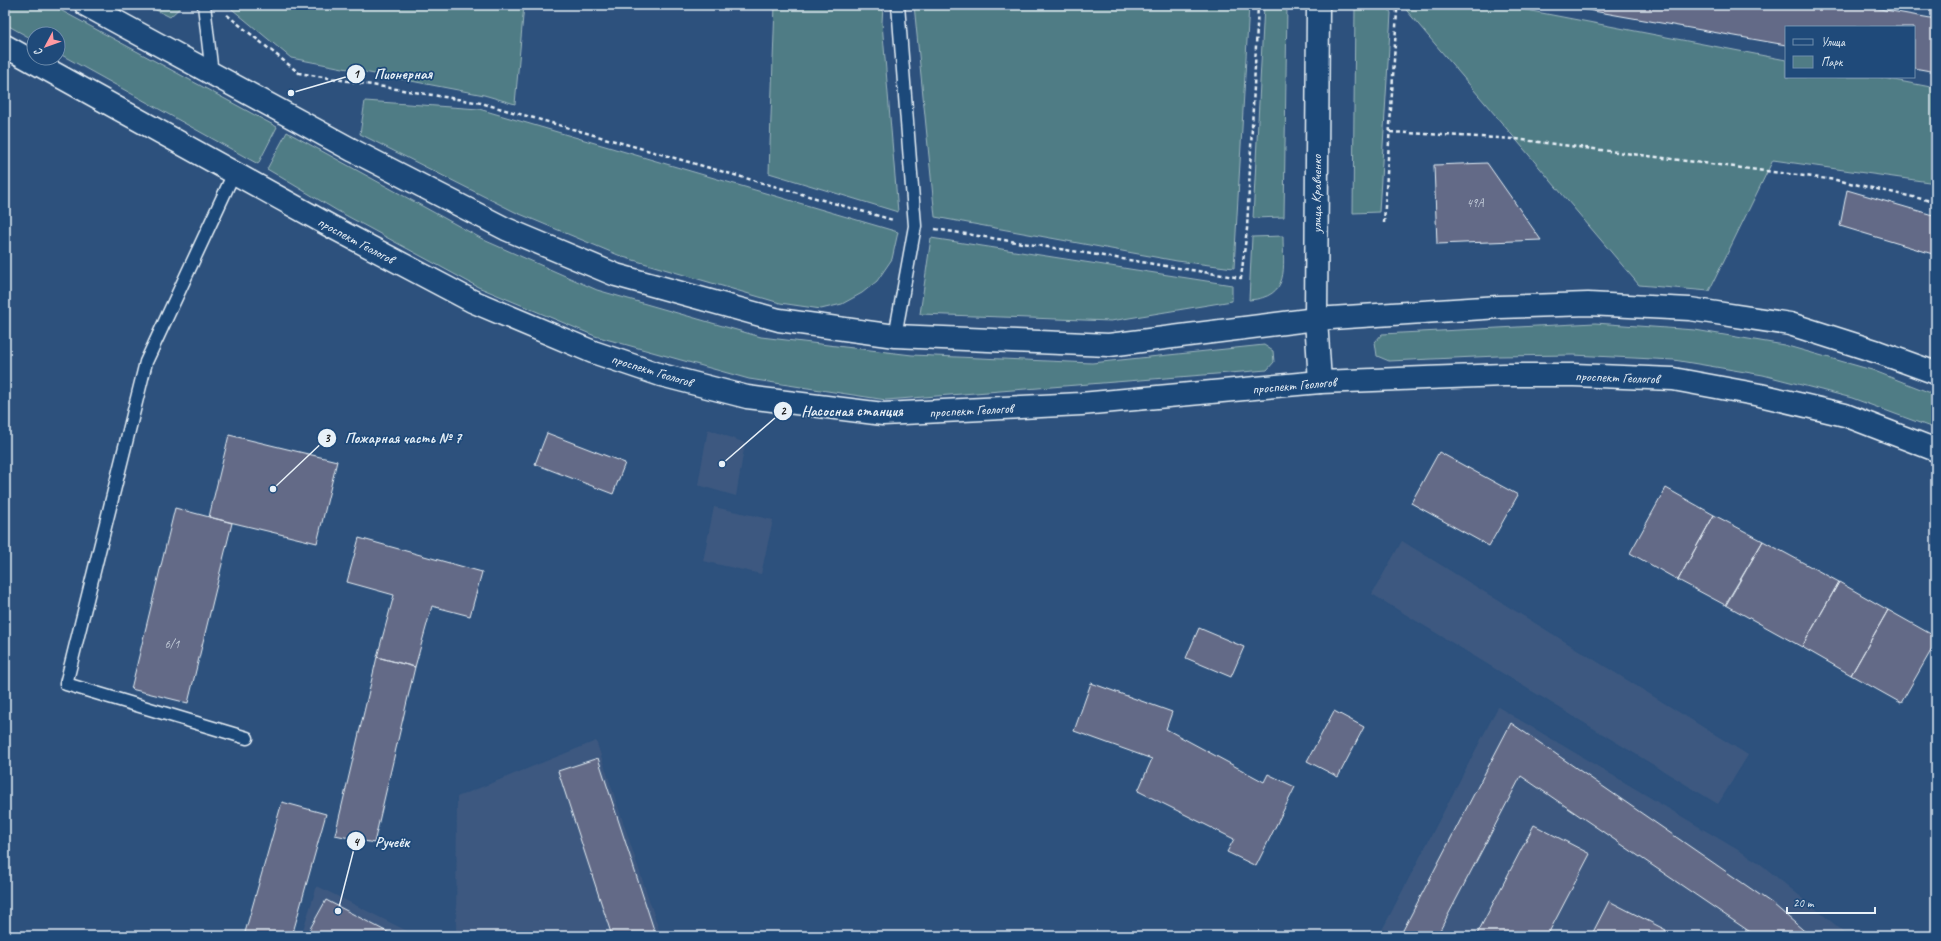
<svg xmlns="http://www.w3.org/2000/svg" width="1941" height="941" viewBox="0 0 1941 941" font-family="Caveat,sans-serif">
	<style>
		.built { fill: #3d5980 }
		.green { fill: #507c85; stroke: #9cb6be }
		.building { fill: #636b87; stroke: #e8f1f8 }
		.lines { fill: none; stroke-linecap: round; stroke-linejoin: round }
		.lane-casing { stroke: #e8f1f8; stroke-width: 15 }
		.street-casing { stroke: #e8f1f8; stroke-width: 25 }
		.secondary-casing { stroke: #e8f1f8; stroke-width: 25 }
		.path { stroke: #e8f1f8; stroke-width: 2.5; stroke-dasharray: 4 3; stroke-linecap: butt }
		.lane { stroke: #1f4a7a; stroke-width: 12 }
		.street { stroke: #1f4a7a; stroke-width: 22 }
		.secondary { stroke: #1f4a7a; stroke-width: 22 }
		.labels { text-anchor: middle; stroke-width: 3.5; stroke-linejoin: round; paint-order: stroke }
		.number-label { font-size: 12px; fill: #c7d0dc }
		.street-label { font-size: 14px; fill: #e8f1f8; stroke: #1f4a7a }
		.leader { fill: none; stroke: #e8f1f8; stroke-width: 1.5 }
		.callout-dot { fill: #e8f1f8; stroke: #1f4a7a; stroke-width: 1.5 }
		.mark-label { font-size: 12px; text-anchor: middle; font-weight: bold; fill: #111 }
		.callout-label { font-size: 15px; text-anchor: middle; font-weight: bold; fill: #e8f1f8; stroke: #1f4a7a; stroke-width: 3.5; stroke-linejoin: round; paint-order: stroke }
	</style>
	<rect width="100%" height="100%" fill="#2d517d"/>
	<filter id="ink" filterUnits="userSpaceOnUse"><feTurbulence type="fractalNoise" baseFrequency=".025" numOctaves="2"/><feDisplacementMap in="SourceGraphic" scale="8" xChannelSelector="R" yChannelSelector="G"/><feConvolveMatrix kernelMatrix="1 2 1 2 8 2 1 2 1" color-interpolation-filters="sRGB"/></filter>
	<g filter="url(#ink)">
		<!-- built -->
		<path class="built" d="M708 429 745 443 736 496 698 485Z
			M714 507 773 520 761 574 703 561Z
			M1402 541 1748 755 1718 804 1372 594Z
			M1498 707 1758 862 1849 936H1379Z
			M596 741 661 936H456L457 797Z
			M317 886 417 936H301Z"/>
		<!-- green -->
		<path class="green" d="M5 5H51L277 127 258 164 58 53V34H34V40L5 24Z
			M146 5H183L170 17Z
			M227 5H524L515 104 484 95 291 58Z
			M775 5H883L882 23 898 212 769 173Z
			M914 5H1249L1234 268 1177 261 935 217Z
			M1264 5H1287L1284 217 1253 218Z
			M1355 5H1387L1391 13 1379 212 1353 213Z
			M1402 5H1500L1786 60V77H1878L1936 88V183L1773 160 1709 291 1639 285Z
			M365 101 479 109 898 232 892 259 877 281 862 293 842 304 821 309 780 303 623 257 515 212 360 134Z
			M287 132 486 241 597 290 761 337 912 355 1092 363 1264 345 1273 351 1274 362 1267 370 886 400 749 379 595 336 478 287 336 210 267 169Z
			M1283 236C1283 268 1291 297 1249 300L1252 237Z
			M931 238 1232 285V301L1111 321 920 314Z
			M1595 323 1695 330 1784 345 1872 370 1936 395V429L1852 398 1763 375 1674 360 1573 355 1497 356 1389 361 1377 356 1375 342 1382 334Z"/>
		<!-- building -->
		<path class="building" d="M1559 5H1857L1936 19V72L1914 68V27H1786V45Z
			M1487 163 1541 240 1437 244 1434 165Z
			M1847 190 1936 216V255L1840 226Z
			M547 433 625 463 613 494 535 464Z
			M229 435 337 461 317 543 209 517Z
			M1439 452 1518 495 1489 546 1411 503Z
			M1666 488 1714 515 1678 580 1630 553Z
			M175 508 232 523 188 703 131 689Z
			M1714 515 1763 541 1725 605 1678 580Z
			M359 538 482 572 470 616 432 606 415 667 377 657 394 595 347 582Z
			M1763 541 1839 582 1802 647 1726 605Z
			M1839 582 1888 610 1851 675 1802 647Z
			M1888 610 1936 637V642L1901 703 1851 675Z
			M1199 628 1244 647 1231 677 1186 658Z
			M377 657 415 667 374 843 335 835Z
			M1091 683 1172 712 1166 729 1264 782 1268 774 1295 787 1256 866 1227 852 1234 839 1138 791 1152 759 1074 731Z
			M1334 711 1364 727 1338 777 1307 761Z
			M1511 723 1773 904 1810 936H1756L1521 776 1437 936H1400Z
			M598 758 656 936H612L558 771Z
			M282 802 326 814 292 936H244Z
			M1534 825 1590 854 1547 936H1476Z
			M326 900 395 936H306Z
			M1609 901 1666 930 1663 936H1591Z"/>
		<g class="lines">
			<!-- lane casing -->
			<g class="lane-casing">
				<path id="lane" d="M204 5 212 74
					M234 173 146 362 66 684 247 738
					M895 336 915 226 898 5"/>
			</g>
			<!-- street casing -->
			<g class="street-casing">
				<path id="street" d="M1318 5 1316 319 1320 382"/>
			</g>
			<!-- secondary casing -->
			<g class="secondary-casing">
				<path id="secondary" d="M86 5 354 151 506 229 616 275 779 320 895 336 1109 345 1316 319 1499 307 1588 304 1690 309 1790 324 1878 352 1936 373
					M5 46 332 227 472 301 593 352 661 375 747 397 883 414 1081 404 1320 382 1504 375H1574L1673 379 1760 395 1845 415 1936 450"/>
			</g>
			<!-- path -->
			<path class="path" d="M227 15 299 73 481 103 893 220
				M1390 132 1515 139 1836 180 1936 202
				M1384 223 1397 11 1394 5
				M935 229 1241 278 1247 229 1258 5"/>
			<!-- lane -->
			<use href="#lane" class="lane"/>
			<!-- street -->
			<use href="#street" class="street"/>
			<!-- secondary -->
			<use href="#secondary" class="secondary"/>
		</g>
	</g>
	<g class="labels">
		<!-- number labels -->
		<g class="number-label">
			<text x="1475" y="207">49А</text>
			<text x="172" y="648">6/1</text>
		</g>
		<!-- street labels -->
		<g class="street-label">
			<text transform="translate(1316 194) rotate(-90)" y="5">улица Кравченко</text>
			<text transform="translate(356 240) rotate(28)" y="5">проспект Геологов</text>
			<text transform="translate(652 370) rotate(17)" y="5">проспект Геологов</text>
			<text transform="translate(1617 377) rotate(2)" y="5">проспект Геологов</text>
			<text transform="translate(1294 385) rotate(-5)" y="5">проспект Геологов</text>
			<text transform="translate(971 410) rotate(-3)" y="5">проспект Геологов</text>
		</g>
	</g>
	<!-- callouts -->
	<path class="leader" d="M291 93L356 74M722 464L783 411M273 489L327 438M338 911L356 841"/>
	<g class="callout-dot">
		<circle cx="291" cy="93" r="4"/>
		<circle cx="722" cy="464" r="4"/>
		<circle cx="273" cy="489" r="4"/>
		<circle cx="338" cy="911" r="4"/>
		<circle cx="356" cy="74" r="10"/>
		<circle cx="783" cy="411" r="10"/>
		<circle cx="327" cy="438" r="10"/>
		<circle cx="356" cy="841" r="10"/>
	</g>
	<g class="mark-label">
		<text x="356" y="78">1</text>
		<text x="783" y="415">2</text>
		<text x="327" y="442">3</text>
		<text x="356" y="846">4</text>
	</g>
	<g class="callout-label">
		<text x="403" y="79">Пионерная</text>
		<text x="852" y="416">Насосная станция</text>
		<text x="403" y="443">Пожарная часть № 7</text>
		<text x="392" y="847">Ручеёк</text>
	</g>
	<!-- margin -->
	<rect width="1941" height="941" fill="none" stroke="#1f4a7a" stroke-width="20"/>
	<rect x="10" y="10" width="1921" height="921" fill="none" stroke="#e8f1f8" stroke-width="1.5" filter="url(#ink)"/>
	<!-- legend -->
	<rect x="1785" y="26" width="130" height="52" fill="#1f4a7a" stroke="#6f8dac"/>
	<rect x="1793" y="39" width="20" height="6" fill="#1f4a7a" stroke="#6f8dac"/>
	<text x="1821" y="46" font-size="12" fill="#e8f1f8">Улица</text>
	<rect x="1793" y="56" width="20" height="12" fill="#507c85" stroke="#6f8dac"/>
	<text x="1821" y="66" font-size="12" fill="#e8f1f8">Парк</text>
	<!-- north arrow -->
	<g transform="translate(46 46) rotate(229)"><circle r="19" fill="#1f4a7a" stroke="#6f8dac"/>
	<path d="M0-3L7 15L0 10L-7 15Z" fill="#ff9aa2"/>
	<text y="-6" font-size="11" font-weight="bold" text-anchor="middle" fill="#e8f1f8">С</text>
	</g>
	<!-- scale -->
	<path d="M1787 907v6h88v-6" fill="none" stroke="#e8f1f8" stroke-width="2"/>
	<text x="1793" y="907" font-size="12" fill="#e8f1f8" stroke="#1f4a7a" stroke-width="3" paint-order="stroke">20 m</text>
</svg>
